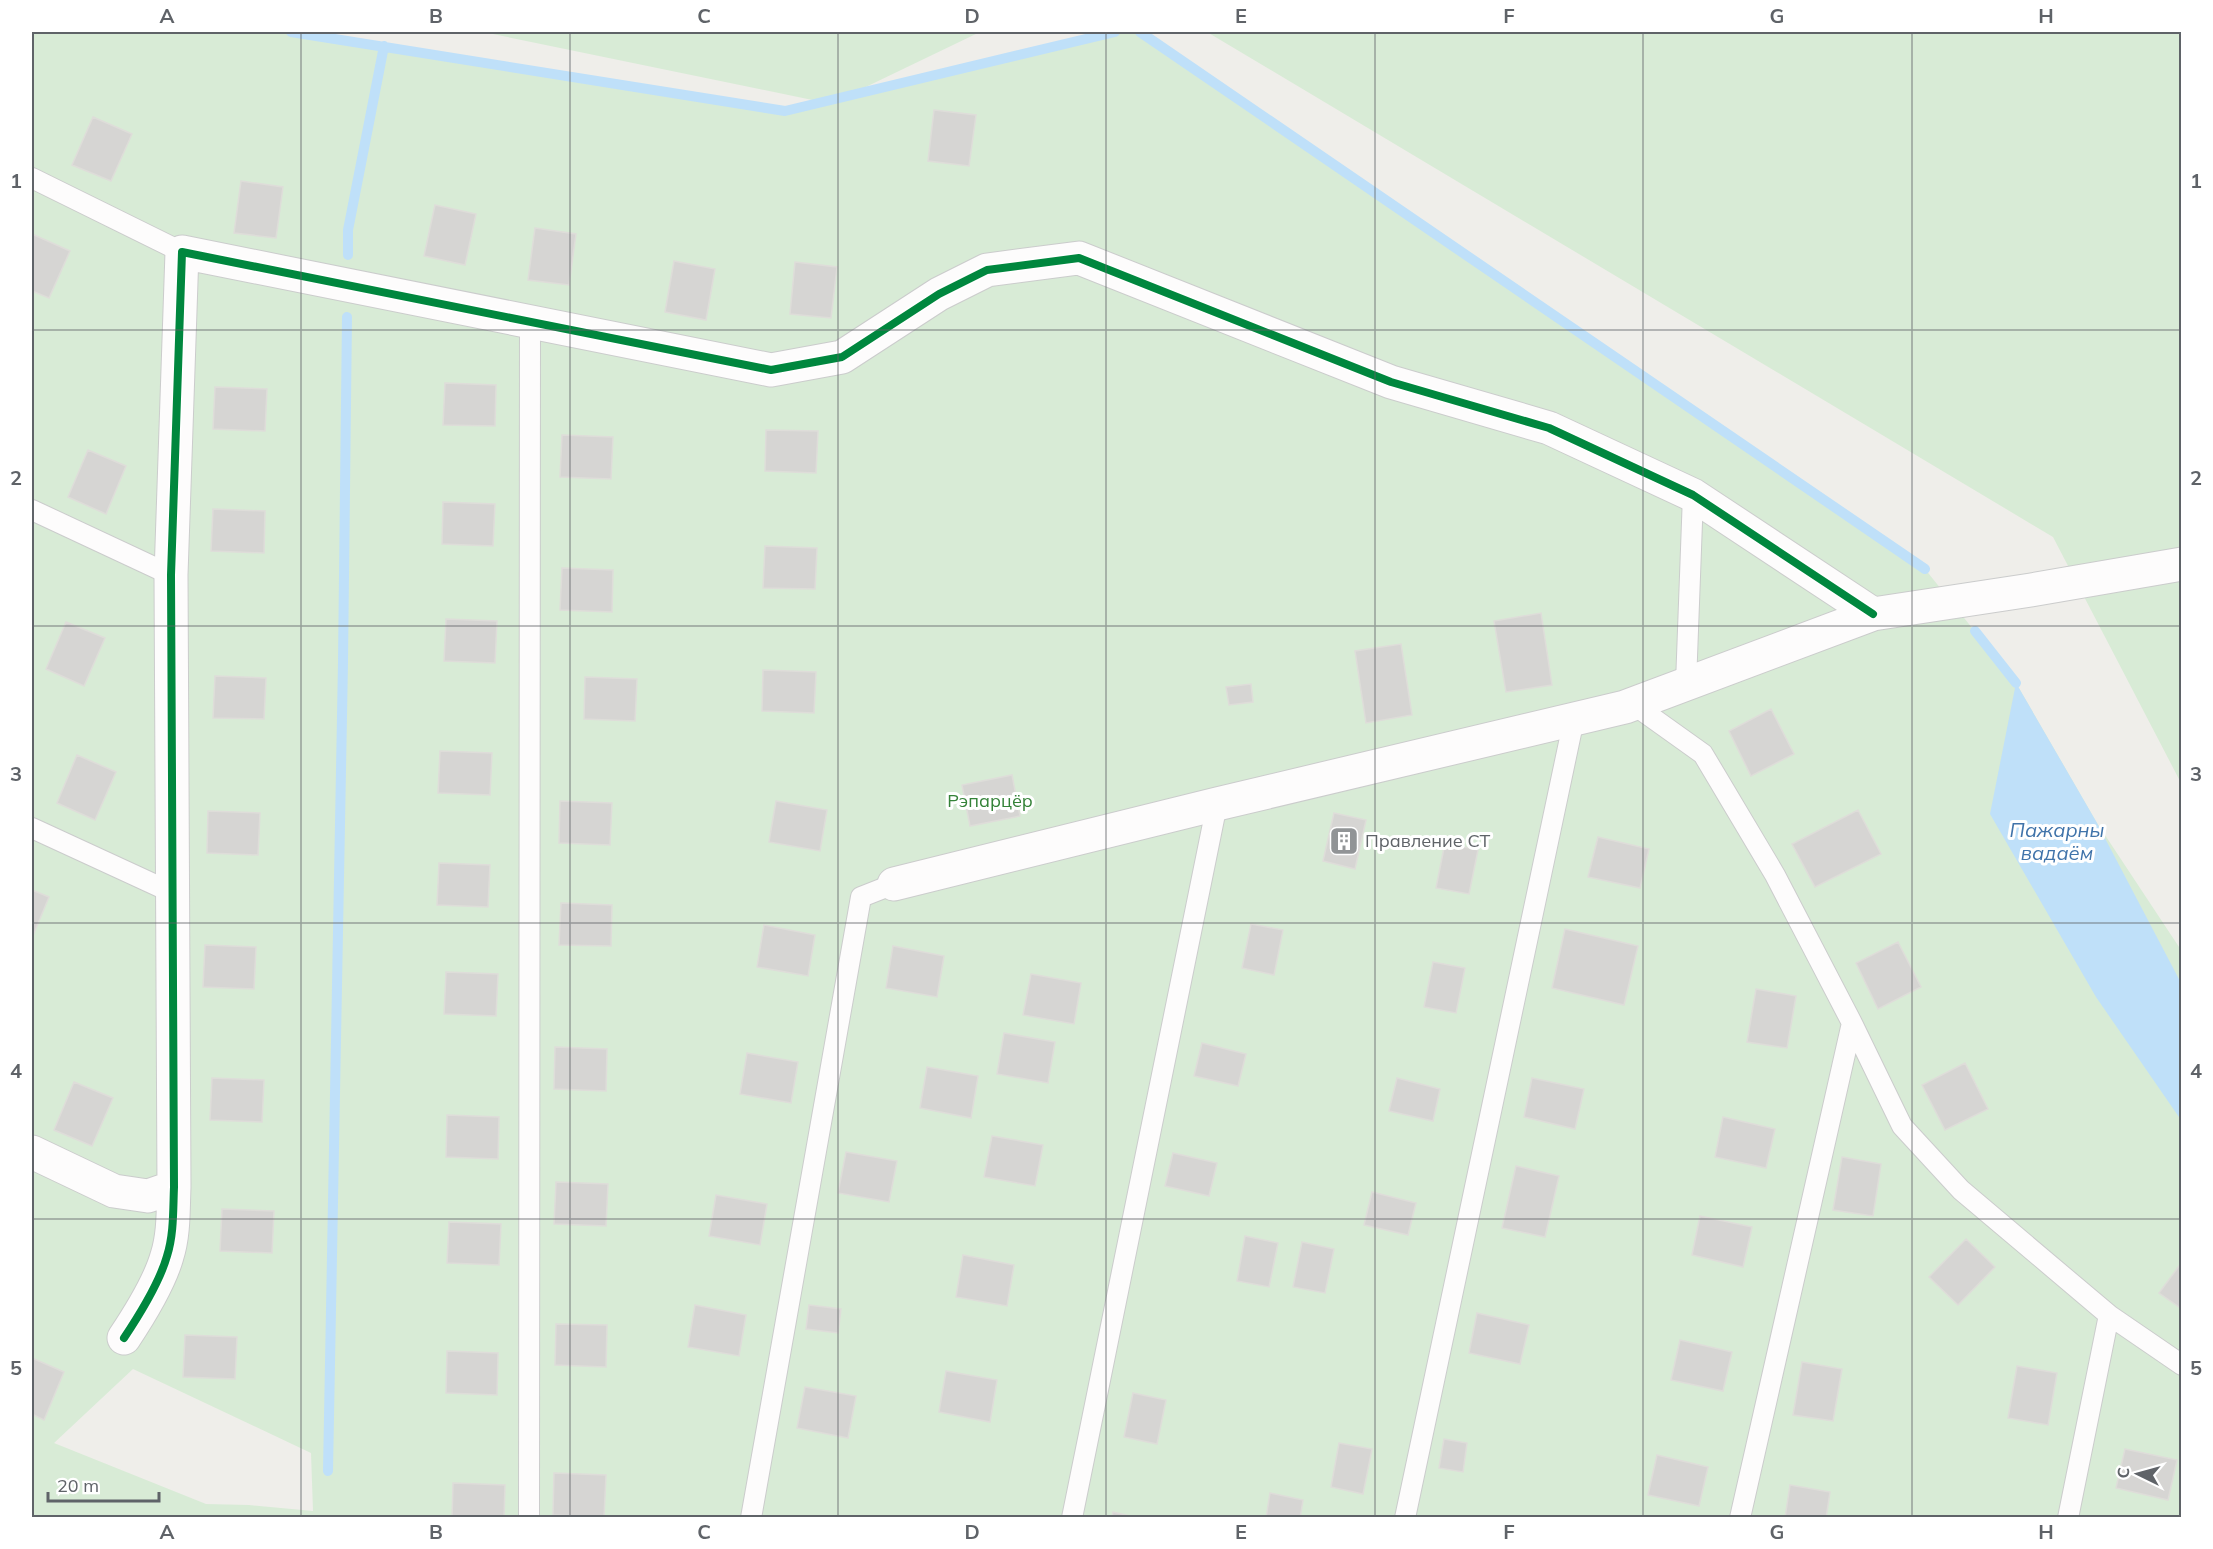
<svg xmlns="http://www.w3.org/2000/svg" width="2213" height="1549" viewBox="0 0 2213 1549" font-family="Mulish,sans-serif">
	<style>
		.green { fill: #d8ebd6; fill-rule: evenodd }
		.water { fill: #bfe0f9 }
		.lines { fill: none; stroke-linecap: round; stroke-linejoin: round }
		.stream { stroke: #bfe0f9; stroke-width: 10 }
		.building { fill: #d6d5d3; stroke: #deddd9; stroke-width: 1.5 }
		.lane-casing { stroke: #cbcccc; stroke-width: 22 }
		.street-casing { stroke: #cbcccc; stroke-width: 35 }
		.lane { stroke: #fdfcfc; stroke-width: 20 }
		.street { stroke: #fdfcfc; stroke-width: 33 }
		.cycleway-casing { stroke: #fff; stroke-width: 11 }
		.cycleway { stroke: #00873e; stroke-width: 8 }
		.grid { fill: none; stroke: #5f6368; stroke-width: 1.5; stroke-opacity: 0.55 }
		.labels { text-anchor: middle; stroke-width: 6; stroke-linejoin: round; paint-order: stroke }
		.park-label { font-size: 18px; fill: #348238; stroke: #fff }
		.poi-label { font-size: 18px; fill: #5f6368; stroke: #fff; text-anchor: start }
		.water-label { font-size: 20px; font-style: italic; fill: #4174aa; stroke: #fff }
		.neatline { fill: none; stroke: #5f6368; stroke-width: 2 }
		.grid-label { font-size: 20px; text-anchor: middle; font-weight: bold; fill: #5f6368 }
	</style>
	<rect width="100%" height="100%" fill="#efeeea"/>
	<!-- green -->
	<path class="green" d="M32 32H291L785 111 822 102 483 32H980L847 96 1115 32H1140L1925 569 2016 683 2097 823 2181 950V1517H32ZM133 1369 311 1453 313 1511 249 1505 206 1504 54 1443Z
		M1207 32H2181V783L2053 537Z"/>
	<!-- water -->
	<path class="water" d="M2016 683 2097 823 2181 983V1120L2096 997 1990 814Z"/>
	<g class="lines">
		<!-- stream -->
		<path class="stream" d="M291 32 785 111 1115 32
			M1140 32 1925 569
			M348 255V230L384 46
			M1975 631 2016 683
			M328 1471 343 662 347 317"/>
	</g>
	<!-- building -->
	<path class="building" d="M934 110 976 115 969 166 928 161Z
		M93 117 132 134 111 181 72 165Z
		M241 181 283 187 276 238 234 233Z
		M435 205 476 214 465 265 424 256Z
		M535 228 576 234 569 285 528 280Z
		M32 234 70 251 49 298 32 291Z
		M674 261 715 269 706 320 665 312Z
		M795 262 837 267 831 318 790 314Z
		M445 383 496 385 495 426 443 425Z
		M215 387 267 389 265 431 213 429Z
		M766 430 818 431 816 473 765 471Z
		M562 435 613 437 611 479 560 477Z
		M88 450 126 466 106 514 68 497Z
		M443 502 495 504 493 546 442 544Z
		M213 509 265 511 264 553 211 551Z
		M765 546 817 548 815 589 763 588Z
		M562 568 613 570 612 612 560 610Z
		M1541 613 1552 685 1506 692 1494 621Z
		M446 619 497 621 495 663 444 661Z
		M66 622 105 638 84 686 46 669Z
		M1401 644 1412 715 1366 723 1355 651Z
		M763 670 816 672 814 713 762 711Z
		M215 676 266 678 264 719 213 718Z
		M585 677 637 679 635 721 584 719Z
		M1251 684 1253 702 1229 705 1226 687Z
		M1771 709 1794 754 1751 776 1729 731Z
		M440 751 492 753 490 795 438 793Z
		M77 755 116 772 95 820 57 803Z
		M1012 775 1020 816 970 826 962 785Z
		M560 801 612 803 610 845 559 843Z
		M776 801 827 810 820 851 769 842Z
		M1858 810 1881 854 1815 887 1792 844Z
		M208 811 260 813 258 855 207 853Z
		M1334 813 1366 820 1355 869 1323 861Z
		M1598 837 1649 849 1640 888 1588 877Z
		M1445 843 1478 850 1469 894 1436 888Z
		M439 863 490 865 488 907 437 905Z
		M32 890 49 897 32 938Z
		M561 903 612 905 611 946 559 945Z
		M1251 924 1283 930 1274 975 1242 968Z
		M764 925 815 935 808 976 757 967Z
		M1565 929 1638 946 1624 1005 1552 988Z
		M1898 942 1921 987 1878 1009 1856 963Z
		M205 945 256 947 254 989 203 987Z
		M893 946 944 956 937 997 886 988Z
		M1433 962 1465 968 1456 1013 1424 1007Z
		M446 972 498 974 496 1016 444 1014Z
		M1031 974 1081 983 1074 1024 1023 1015Z
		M1756 989 1796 996 1787 1048 1747 1042Z
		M1004 1033 1055 1042 1048 1083 997 1074Z
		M1202 1043 1246 1054 1238 1086 1194 1076Z
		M555 1047 607 1049 606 1091 554 1089Z
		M747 1053 798 1062 791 1103 740 1094Z
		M1965 1063 1988 1109 1945 1130 1922 1085Z
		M927 1067 978 1076 971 1118 920 1108Z
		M212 1078 264 1080 262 1122 210 1120Z
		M1397 1078 1440 1089 1433 1121 1389 1111Z
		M1532 1078 1584 1089 1575 1129 1524 1117Z
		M74 1082 113 1098 92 1146 54 1130Z
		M447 1115 499 1117 498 1159 446 1157Z
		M1723 1117 1775 1129 1766 1168 1715 1157Z
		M992 1136 1043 1145 1035 1186 984 1177Z
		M846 1152 897 1161 889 1202 838 1193Z
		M1173 1153 1217 1163 1209 1196 1165 1186Z
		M1842 1157 1881 1164 1873 1216 1833 1210Z
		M1516 1166 1559 1176 1545 1237 1502 1228Z
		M556 1182 608 1184 606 1226 554 1224Z
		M1372 1192 1416 1203 1408 1235 1364 1225Z
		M716 1195 767 1204 760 1245 709 1236Z
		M222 1209 274 1211 272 1253 220 1251Z
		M1700 1216 1752 1227 1743 1267 1692 1255Z
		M449 1222 501 1224 499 1265 447 1263Z
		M1245 1236 1278 1243 1269 1287 1237 1281Z
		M1966 1239 1995 1267 1958 1305 1929 1277Z
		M1302 1242 1334 1249 1325 1293 1293 1287Z
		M963 1255 1014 1265 1007 1306 956 1297Z
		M2182 1262V1309L2159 1293Z
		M695 1305 746 1315 739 1356 688 1347Z
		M809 1305 841 1309 838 1333 806 1329Z
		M1477 1313 1529 1325 1520 1364 1469 1353Z
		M556 1324 607 1325 606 1367 555 1365Z
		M185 1335 237 1337 235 1379 183 1377Z
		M1680 1340 1732 1352 1723 1391 1671 1380Z
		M447 1351 498 1353 497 1395 446 1393Z
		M32 1358 64 1372 44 1420 32 1414Z
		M1802 1362 1842 1369 1833 1421 1793 1415Z
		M2017 1366 2057 1373 2048 1425 2008 1418Z
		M946 1371 997 1380 990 1422 939 1412Z
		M805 1387 856 1396 848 1438 797 1428Z
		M1133 1393 1166 1400 1157 1444 1124 1437Z
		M1444 1439 1467 1443 1463 1472 1439 1468Z
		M1339 1443 1372 1449 1363 1494 1331 1487Z
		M2125 1449 2177 1460 2168 1500 2116 1488Z
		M1657 1455 1708 1467 1699 1506 1648 1495Z
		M554 1473 606 1475 604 1517 553 1515Z
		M453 1483 505 1485 504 1518H452Z
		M1790 1485 1830 1492 1826 1518H1785Z
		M1270 1493 1303 1500 1300 1518H1266Z
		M1113 1512 1138 1518H1112Z"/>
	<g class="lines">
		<!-- lane casing -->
		<g class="lane-casing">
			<path id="lane" d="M32 178 182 252
				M32 510 171 575
				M1686 684 1693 495
				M1633 704 1703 754 1775 875 1852 1023 1740 1518
				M32 828 173 893
				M1852 1023 1902 1126 1961 1190 2109 1315 2068 1518
				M2109 1315 2182 1365
				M529 1518 530 323
				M751 1518 861 897 894 884
				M1072 1518 1217 804
				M1405 1518 1574 719"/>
		</g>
		<!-- street casing -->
		<g class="street-casing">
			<path id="street" d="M894 884 1217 804 1625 707 1873 614 2031 590 2182 564
				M32 1152 114 1191 148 1196 174 1187
				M124 1338C138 1317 160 1281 167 1256 174 1234 173 1210 174 1187L171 575 182 252 771 370 842 357 939 294 987 270 1079 258 1391 382 1549 428 1693 495 1873 614"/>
		</g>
		<!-- lane -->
		<use href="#lane" class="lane"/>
		<!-- street -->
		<use href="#street" class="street"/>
		<!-- cycleway casing -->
		<g class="cycleway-casing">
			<path id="cycleway" d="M124 1338C138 1317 160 1281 167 1256 174 1234 173 1210 174 1187L171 575 182 252 771 370 842 357 939 294 987 270 1079 258 1391 382 1549 428 1693 495 1873 614"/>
		</g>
		<!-- cycleway -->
		<use href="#cycleway" class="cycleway"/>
	</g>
	<!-- grid -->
	<path class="grid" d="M301 32V1518M570 32V1518M838 32V1518M1106 32V1518M1375 32V1518M1643 32V1518M1912 32V1518M32 330H2182M32 626H2182M32 923H2182M32 1219H2182"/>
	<!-- icons -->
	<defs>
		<g id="building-square" transform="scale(1.5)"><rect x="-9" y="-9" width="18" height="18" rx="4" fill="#919496" stroke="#fff"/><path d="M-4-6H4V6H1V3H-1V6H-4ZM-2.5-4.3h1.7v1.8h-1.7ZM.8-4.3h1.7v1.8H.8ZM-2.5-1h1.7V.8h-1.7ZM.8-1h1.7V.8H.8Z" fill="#fff"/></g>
	</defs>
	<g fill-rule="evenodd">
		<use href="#building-square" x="1344" y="841"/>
	</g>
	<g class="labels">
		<!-- park labels -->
		<g class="park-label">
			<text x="990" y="807">Рэпарцёр</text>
		</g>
		<!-- poi labels -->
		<g class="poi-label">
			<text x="1365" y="847">Правление СТ</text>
		</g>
		<!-- water labels -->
		<g class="water-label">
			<text x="2057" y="837">Пажарны<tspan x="2057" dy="23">вадаём</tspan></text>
		</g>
	</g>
	<!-- border -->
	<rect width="2213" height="1549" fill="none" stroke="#ffffff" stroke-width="66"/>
	<!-- north arrow -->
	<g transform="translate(2138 1474) rotate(275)" stroke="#ffffff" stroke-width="4.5" paint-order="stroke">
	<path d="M0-4.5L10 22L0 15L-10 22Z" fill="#5f6368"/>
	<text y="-9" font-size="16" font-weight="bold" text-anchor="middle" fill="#5f6368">С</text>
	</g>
	<!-- scale -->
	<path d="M48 1492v9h111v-9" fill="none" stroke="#5f6368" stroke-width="3"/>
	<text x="57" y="1492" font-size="18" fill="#5f6368" stroke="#ffffff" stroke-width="4.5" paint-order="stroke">20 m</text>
	<rect x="33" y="33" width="2147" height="1483" class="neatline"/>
	<g class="grid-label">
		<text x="167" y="23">A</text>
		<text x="436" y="23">B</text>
		<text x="704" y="23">C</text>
		<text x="972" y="23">D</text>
		<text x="1241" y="23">E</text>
		<text x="1509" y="23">F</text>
		<text x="1777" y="23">G</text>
		<text x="2046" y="23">H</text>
		<text x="16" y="188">1</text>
		<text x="2196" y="188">1</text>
		<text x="16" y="485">2</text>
		<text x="2196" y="485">2</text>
		<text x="16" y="781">3</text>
		<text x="2196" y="781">3</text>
		<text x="16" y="1078">4</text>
		<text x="2196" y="1078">4</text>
		<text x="16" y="1375">5</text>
		<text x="2196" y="1375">5</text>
		<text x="167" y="1539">A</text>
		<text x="436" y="1539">B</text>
		<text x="704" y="1539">C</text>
		<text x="972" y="1539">D</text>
		<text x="1241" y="1539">E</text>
		<text x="1509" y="1539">F</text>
		<text x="1777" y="1539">G</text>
		<text x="2046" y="1539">H</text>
	</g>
</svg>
